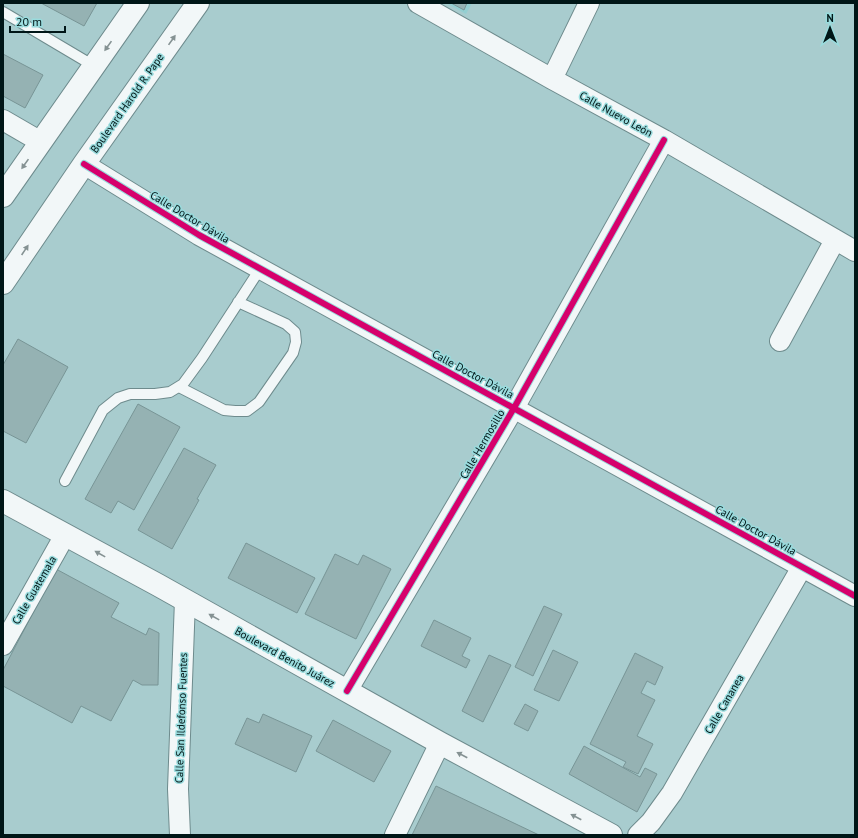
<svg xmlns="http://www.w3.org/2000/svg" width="858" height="838" viewBox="0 0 858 838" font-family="'PT Sans',sans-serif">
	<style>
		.built { fill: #94cfd1 }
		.building { fill: #95b2b3; stroke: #789596 }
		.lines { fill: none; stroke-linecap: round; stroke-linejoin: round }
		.lane-casing { stroke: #6e8b8d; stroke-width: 12 }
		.street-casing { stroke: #6e8b8d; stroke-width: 22 }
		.secondary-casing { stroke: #6e8b8d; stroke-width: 24 }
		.highway-casing { stroke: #6e8b8d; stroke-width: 24 }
		.lane { stroke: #f2f7f8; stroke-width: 10 }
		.street { stroke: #f2f7f8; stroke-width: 20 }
		.secondary { stroke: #f2f7f8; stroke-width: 22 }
		.highway { stroke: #f2f7f8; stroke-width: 22 }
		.cycleway-casing { stroke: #99dbdd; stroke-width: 8 }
		.cycleway { stroke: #d6006c; stroke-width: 6 }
		.oneway { fill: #859293 }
		.labels { text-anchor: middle; stroke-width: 3; stroke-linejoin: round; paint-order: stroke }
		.street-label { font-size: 11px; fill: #001617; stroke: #99dbdd }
	</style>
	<rect width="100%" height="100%" fill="#a8ccce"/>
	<!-- built -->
	<path class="built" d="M446 3H472L466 14Z"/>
	<!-- building -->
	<path class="building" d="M41 3H97L84 26Z
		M451 3H467L464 10Z
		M3 54 43 75 25 108 3 96Z
		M18 339 68 367 26 443 3 431V365Z
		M138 404 180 427 134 510 118 501 111 513 85 499Z
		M184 448 216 465 197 499 199 500 172 549 138 530Z
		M246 543 315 578 297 613 228 578Z
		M335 554 358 565 363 555 391 569 356 639 305 614Z
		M56 569 119 603 111 617 146 635 149 628 159 633 158 685H142L133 680 111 721 81 706 72 723 3 686V670Z
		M544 606 562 614 533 676 515 667Z
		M434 620 471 638 462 656 470 660 466 668 421 646Z
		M553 650 578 662 559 701 534 690Z
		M635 653 663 667 655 685 647 681 641 693 655 700 637 736 653 744 638 774 623 767 626 762 590 744Z
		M489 655 511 665 483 722 462 711Z
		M525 704 538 711 528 731 514 724Z
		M263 714 312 736 296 772 235 744 247 718 259 723Z
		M333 720 391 751 374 782 316 751Z
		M584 746 640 777 645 768 657 774 637 812 569 774Z
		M436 786 539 835H412Z"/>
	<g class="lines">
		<!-- lane casing -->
		<g class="lane-casing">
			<path id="lane" d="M3 12 94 66
				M179 387 224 410 235 411H247L259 402 293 353 296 342 295 332 286 324 238 302
				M65 481 103 410 118 398 130 394H155L170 392 183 384 202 358 260 269"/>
		</g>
		<!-- street casing -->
		<g class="street-casing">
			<path id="street" d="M418 3 552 79 664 140 855 251
				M552 79 589 3
				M3 120 41 142
				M84 164 199 235 855 596
				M780 341 835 240
				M3 645 65 535
				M347 691 514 408 664 140
				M180 835 178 789 185 600
				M395 835 440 743
				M638 835 651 822 672 793 802 567"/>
		</g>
		<!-- secondary casing -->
		<g class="secondary-casing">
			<path id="secondary" d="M3 501 158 585 440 743 611 835"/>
		</g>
		<!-- highway casing -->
		<g class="highway-casing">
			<path id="highway" d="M3 196 138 3
				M3 283 84 164 198 3"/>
		</g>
		<!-- lane -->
		<use href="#lane" class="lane"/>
		<!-- street -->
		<use href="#street" class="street"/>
		<!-- secondary -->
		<use href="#secondary" class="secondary"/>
		<!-- highway -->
		<use href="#highway" class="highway"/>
		<!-- cycleway casing -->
		<g class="cycleway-casing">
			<path id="cycleway" d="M84 164 199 235 855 596
				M347 691 514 408 664 140"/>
		</g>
		<!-- cycleway -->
		<use href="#cycleway" class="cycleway"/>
	</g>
	<!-- one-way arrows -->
	<defs><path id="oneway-solid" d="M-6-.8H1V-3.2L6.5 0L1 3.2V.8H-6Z"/></defs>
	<g class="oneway">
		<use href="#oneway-solid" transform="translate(172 40) rotate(-55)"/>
		<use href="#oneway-solid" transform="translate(108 46) rotate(125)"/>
		<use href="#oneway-solid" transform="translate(25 164) rotate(125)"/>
		<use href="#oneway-solid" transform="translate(25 250) rotate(-56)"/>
		<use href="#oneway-solid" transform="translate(100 554) rotate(-151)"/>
		<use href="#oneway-solid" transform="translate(214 617) rotate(-151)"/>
		<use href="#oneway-solid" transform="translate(462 755) rotate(-152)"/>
		<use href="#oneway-solid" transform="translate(576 817) rotate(-152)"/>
	</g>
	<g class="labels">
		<!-- street labels -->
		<g class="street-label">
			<text transform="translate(127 103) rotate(-55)" y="4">Boulevard Harold R. Pape</text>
			<text transform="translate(616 114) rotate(29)" y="4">Calle Nuevo León</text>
			<text transform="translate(190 217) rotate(31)" y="4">Calle Doctor Dávila</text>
			<text transform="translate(473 374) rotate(28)" y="4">Calle Doctor Dávila</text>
			<text transform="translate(482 444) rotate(-60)" y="4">Calle Hermosillo</text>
			<text transform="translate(756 530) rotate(29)" y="4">Calle Doctor Dávila</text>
			<text transform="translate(34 590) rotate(-60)" y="4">Calle Guatemala</text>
			<text transform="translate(285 657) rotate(29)" y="4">Boulevard Benito Juárez</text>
			<text transform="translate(724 704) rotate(-60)" y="4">Calle Cananea</text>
			<text transform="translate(181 718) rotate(-88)" y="4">Calle San Ildefonso Fuentes</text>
		</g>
	</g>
	<!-- border -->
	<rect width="858" height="838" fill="none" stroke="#001617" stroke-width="8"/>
	<!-- north arrow -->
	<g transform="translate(830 28)" stroke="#99dbdd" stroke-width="3" paint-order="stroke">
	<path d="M0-3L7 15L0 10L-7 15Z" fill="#001617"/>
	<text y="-6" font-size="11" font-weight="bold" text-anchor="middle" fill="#001617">N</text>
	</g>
	<!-- scale -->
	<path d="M10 26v6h55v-6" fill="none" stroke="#001617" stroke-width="2"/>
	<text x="16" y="26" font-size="12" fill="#001617" stroke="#99dbdd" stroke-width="3" paint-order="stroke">20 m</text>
</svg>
